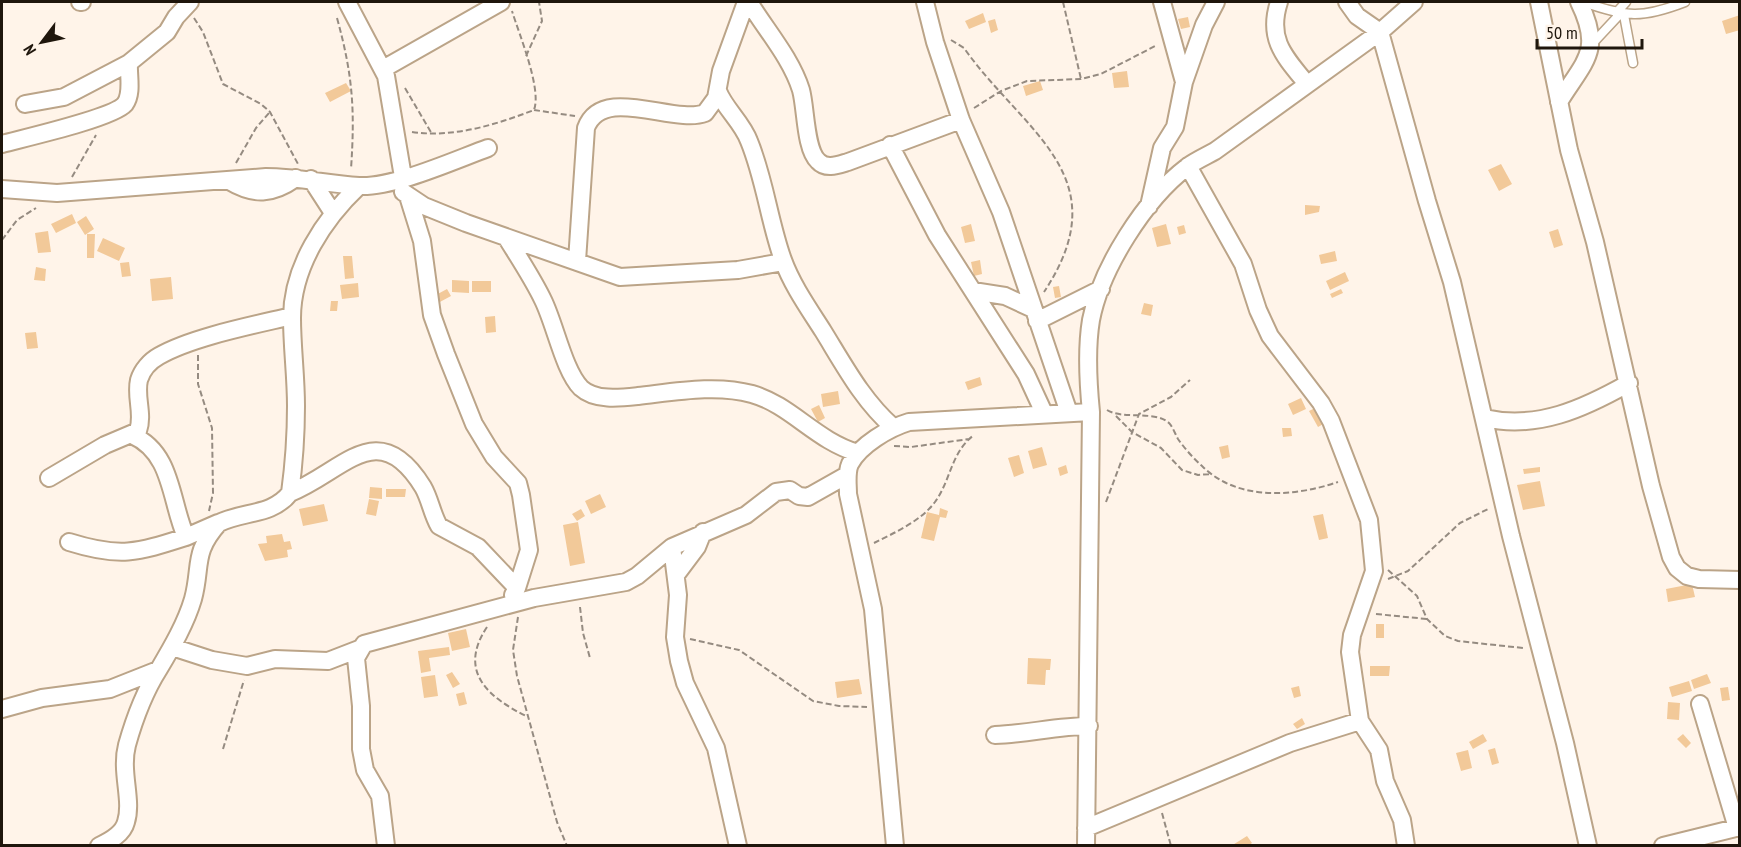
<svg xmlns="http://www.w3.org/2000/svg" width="1741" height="847" viewBox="0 0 1741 847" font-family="'PT Sans Narrow',sans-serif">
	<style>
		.building { fill: #f2c999 }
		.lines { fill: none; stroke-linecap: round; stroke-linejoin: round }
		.service-casing { stroke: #bba488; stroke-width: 11 }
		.minor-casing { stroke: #bba488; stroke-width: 20 }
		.path { stroke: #958b81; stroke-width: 2; stroke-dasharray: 6 3; stroke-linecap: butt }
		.service { stroke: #fff; stroke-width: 8 }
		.minor { stroke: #fff; stroke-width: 16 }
	</style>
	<rect width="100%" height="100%" fill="#fff4e9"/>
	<!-- building -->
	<path class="building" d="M983 13 986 22 969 29 965 21Z
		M1740 15V30L1726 34 1722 21Z
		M1188 17 1190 27 1181 29 1178 19Z
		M995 19 998 30 991 33 988 21Z
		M1127 71 1129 87 1114 88 1112 73Z
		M1040 81 1043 90 1026 96 1023 86Z
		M346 83 351 91 330 102 325 93Z
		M1501 164 1512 184 1499 191 1488 170Z
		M1305 205 1320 206 1319 212 1305 215Z
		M72 214 76 223 56 233 51 224Z
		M86 216 94 229 85 235 77 222Z
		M971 224 975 241 965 243 961 227Z
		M1166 224 1171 244 1157 247 1152 228Z
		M1184 225 1186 233 1179 235 1177 227Z
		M1558 229 1563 245 1554 248 1549 232Z
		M48 231 51 252 38 253 35 233Z
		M87 234H95L94 258H87Z
		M103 238 125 248 119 261 97 251Z
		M1335 251 1337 261 1321 264 1319 255Z
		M343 256H352L354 278 345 279Z
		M980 260 982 274 974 276 971 262Z
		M129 262 131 276 122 277 120 263Z
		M36 267 46 269 45 281 34 280Z
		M1345 272 1349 281 1330 290 1326 281Z
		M171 277 173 299 152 301 150 279Z
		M452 280 469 281V293L452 292Z
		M472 281H491V292H472Z
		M358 283 359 297 342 299 340 285Z
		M1059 286 1061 297 1055 298 1053 287Z
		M447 289 451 296 438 303 434 296Z
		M1341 289 1343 293 1332 298 1330 294Z
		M331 301H338L337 311H330Z
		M1144 303 1153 305 1151 316 1141 314Z
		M495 316 496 332 486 333 485 317Z
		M36 332 38 348 27 349 25 333Z
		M980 377 982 385 968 390 965 382Z
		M838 391 840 404 823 407 821 394Z
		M1301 398 1306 409 1293 415 1288 404Z
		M819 405 825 418 818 422 811 409Z
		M1319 406 1327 422 1318 427 1309 411Z
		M1282 428H1291L1292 436 1283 437Z
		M1228 445 1230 457 1222 459 1219 447Z
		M1042 447 1047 465 1033 469 1028 451Z
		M1019 455 1024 473 1014 477 1008 458Z
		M1066 465 1068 473 1060 476 1058 468Z
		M1540 467V472L1524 474 1523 469Z
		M1540 481 1545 506 1523 510 1517 485Z
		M370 487 382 488V499L369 498Z
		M386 489H406L405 497H386Z
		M600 494 606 507 591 514 585 501Z
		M369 499 379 501 376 516 366 514Z
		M324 504 328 521 303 526 299 509Z
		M940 508 948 511 946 518 940 517 934 541 921 538 927 512 939 515Z
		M581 509 585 516 577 521 572 514Z
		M1323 514 1328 538 1319 540 1313 516Z
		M578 522 585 563 570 566 563 525Z
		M282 534 284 542 290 541 292 549 287 550 288 557 265 561 258 544 267 543 266 536Z
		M1692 584 1695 597 1668 602 1666 589Z
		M1376 624H1384V638H1376Z
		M466 629 470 647 452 651 448 633Z
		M449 647 450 655 429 658 431 671 421 673 418 651Z
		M1028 658 1051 659 1050 670H1046L1045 685 1027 684Z
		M1370 666H1390L1389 676H1370Z
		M452 672 460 684 453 688 446 675Z
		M1707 674 1711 683 1694 689 1691 680Z
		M435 675 438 696 424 698 421 677Z
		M859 679 862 694 837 698 835 682Z
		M1689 681 1692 691 1672 697 1669 687Z
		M1299 686 1301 696 1294 698 1291 688Z
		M1728 687 1730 700 1722 701 1720 688Z
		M464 692 467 704 459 706 456 694Z
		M1668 702 1680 703 1679 720 1667 719Z
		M1302 718 1305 724 1297 729 1293 724Z
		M1483 734 1487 741 1473 749 1469 742Z
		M1683 734 1691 743 1686 748 1677 739Z
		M1495 748 1499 763 1492 765 1488 750Z
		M1468 750 1472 768 1461 771 1456 753Z
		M1247 836 1252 843 1248 846H1231Z"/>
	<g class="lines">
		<!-- service casing -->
		<g class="service-casing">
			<path id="service" d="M1583 2C1627 17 1641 19 1685 2
				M1616 13 1626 2
				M1624 15 1633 63
				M1592 44 1620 14"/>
		</g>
		<!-- minor casing -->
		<g class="minor-casing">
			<path id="minor" d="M80 2H82
				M347 2 386 76 403 177
				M749 2C766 30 791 58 801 90 806 108 805 149 818 161 826 170 838 165 848 162L961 120
				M925 2 935 42 961 120 1001 212 1069 413
				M1162 2 1184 82
				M1279 2C1267 39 1284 56 1307 84
				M1347 2 1357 16 1380 32 1427 201 1452 282 1511 536 1565 743 1588 846
				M1539 2 1569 150 1595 242 1651 486 1671 557 1677 568 1687 576 1699 579 1740 580
				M383 69 501 2
				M718 91C725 109 742 122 749 141 765 180 769 221 783 260 792 285 809 309 823 331 844 365 863 401 893 427
				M1559 102C1585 60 1603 51 1579 2
				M25 104 64 97 129 63
				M2 144C24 138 113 118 125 104 133 93 128 75 129 63L167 32 176 17 190 2
				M890 145 937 235 1026 374 1044 413
				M1188 166 1243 264 1258 310 1270 336 1321 403 1331 421 1369 520 1374 571 1352 635 1350 652 1360 721 1379 750 1385 781 1402 820 1406 846
				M311 179 333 213
				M229 181C254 196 272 195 296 178
				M2 189 57 193 266 177C298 177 327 184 359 186 393 188 455 160 488 148
				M403 192 424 206 466 223 620 277 738 270 783 262
				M408 196 422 241 432 315 446 354 474 424 494 457 518 483 521 495 529 550 517 588
				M1149 206 1162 148 1175 127 1184 82 1204 25 1216 2
				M506 237C519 258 533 279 543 300 555 324 564 371 581 388 595 401 620 398 638 396 674 392 716 384 752 394 791 405 816 441 858 453
				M577 261 586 128C602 84 674 125 705 113L716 98 721 71 746 2
				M973 291 1005 296 1033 309
				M1037 321 1101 289
				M1484 418C1537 430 1583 409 1629 383
				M132 435C173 453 170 501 186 537L218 523
				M49 478 105 445 138 431C144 414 135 397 139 380 142 370 150 361 159 356 192 337 254 325 292 316
				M290 493C343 472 378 414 423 487 430 499 432 514 439 526L478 547 517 588 513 595
				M69 542C120 558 136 553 186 537
				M672 547 678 595 675 637 679 661 685 683 716 748 738 846
				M676 575 697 547 703 532
				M172 647 212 660 247 666 275 659 328 661 359 649
				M1700 704 1737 828
				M2 709 42 698 110 689 158 670
				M995 735C1027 734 1057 726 1089 726
				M1086 828 1290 743 1360 721
				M99 846C110 841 123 834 126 822 133 800 120 772 127 745 134 720 145 691 159 669 172 647 186 623 193 599 202 566 192 553 219 523 243 511 272 516 290 493 294 464 296 435 296 406 296 376 292 347 292 318 292 267 324 219 359 186
				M386 846 380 796 365 770 361 749V706L356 658 364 644 534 598 626 582 637 576 672 547 746 515 776 492 790 490 799 496 808 497 847 475
				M895 846 873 609 848 494C848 484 846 473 850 464 860 445 889 428 909 422L1091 412
				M1086 846 1091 412C1088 382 1086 350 1091 320 1101 268 1145 199 1187 167 1195 161 1206 156 1215 151L1380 32 1414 2
				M1663 846 1740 827"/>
		</g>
		<!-- path -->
		<path class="path" d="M1063 2 1081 79
			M194 18 203 32 223 84 261 104 270 112 298 164
			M337 18C353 76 355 110 351 169
			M951 40 964 48C1023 132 1121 176 1044 292
			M526 56 542 21 539 2
			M405 88 432 134
			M974 108 1001 91 1027 81 1081 79 1101 74 1157 45
			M534 110 575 116
			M412 132C453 138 495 125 534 110 542 89 519 34 512 11
			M236 163 256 128 269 113
			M72 177 96 135
			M2 240 17 220 36 208
			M198 355V384L212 428 213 493 209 511
			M1107 410C1123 420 1155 410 1169 423 1173 427 1175 434 1178 439 1185 449 1194 459 1203 467 1238 501 1294 497 1338 482
			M1116 416 1132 432 1161 448 1182 470 1198 475 1211 474
			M894 446 911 447 969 439
			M1106 502 1139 414 1171 397 1190 380
			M874 543C894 533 921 521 935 502 951 480 951 452 974 435
			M1388 570 1417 596 1427 619 1445 636 1458 641 1523 648
			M1388 579 1408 571 1460 523 1490 508
			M580 607 583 633 590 658
			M1376 614 1427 619
			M518 617 513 650 517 676 557 822 567 846
			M487 627C457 672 489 698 528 717
			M690 639 739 650 813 701 839 706 867 707
			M223 749 244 680
			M1162 813 1171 846"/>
		<!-- service -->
		<use href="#service" class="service"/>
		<!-- minor -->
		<use href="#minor" class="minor"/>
	</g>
	<!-- border -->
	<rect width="1741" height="847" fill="none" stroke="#1f160c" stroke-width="6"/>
	<!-- north arrow -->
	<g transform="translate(42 42) rotate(238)" stroke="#fff4e9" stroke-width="4.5" paint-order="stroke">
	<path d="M0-4.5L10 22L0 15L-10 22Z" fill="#1f160c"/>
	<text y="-9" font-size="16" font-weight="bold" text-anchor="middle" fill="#1f160c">N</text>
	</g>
	<!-- scale -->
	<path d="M1537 39v9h105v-9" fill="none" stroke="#1f160c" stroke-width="3"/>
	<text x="1546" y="39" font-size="18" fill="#1f160c" stroke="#fff4e9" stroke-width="4.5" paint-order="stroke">50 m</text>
</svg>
